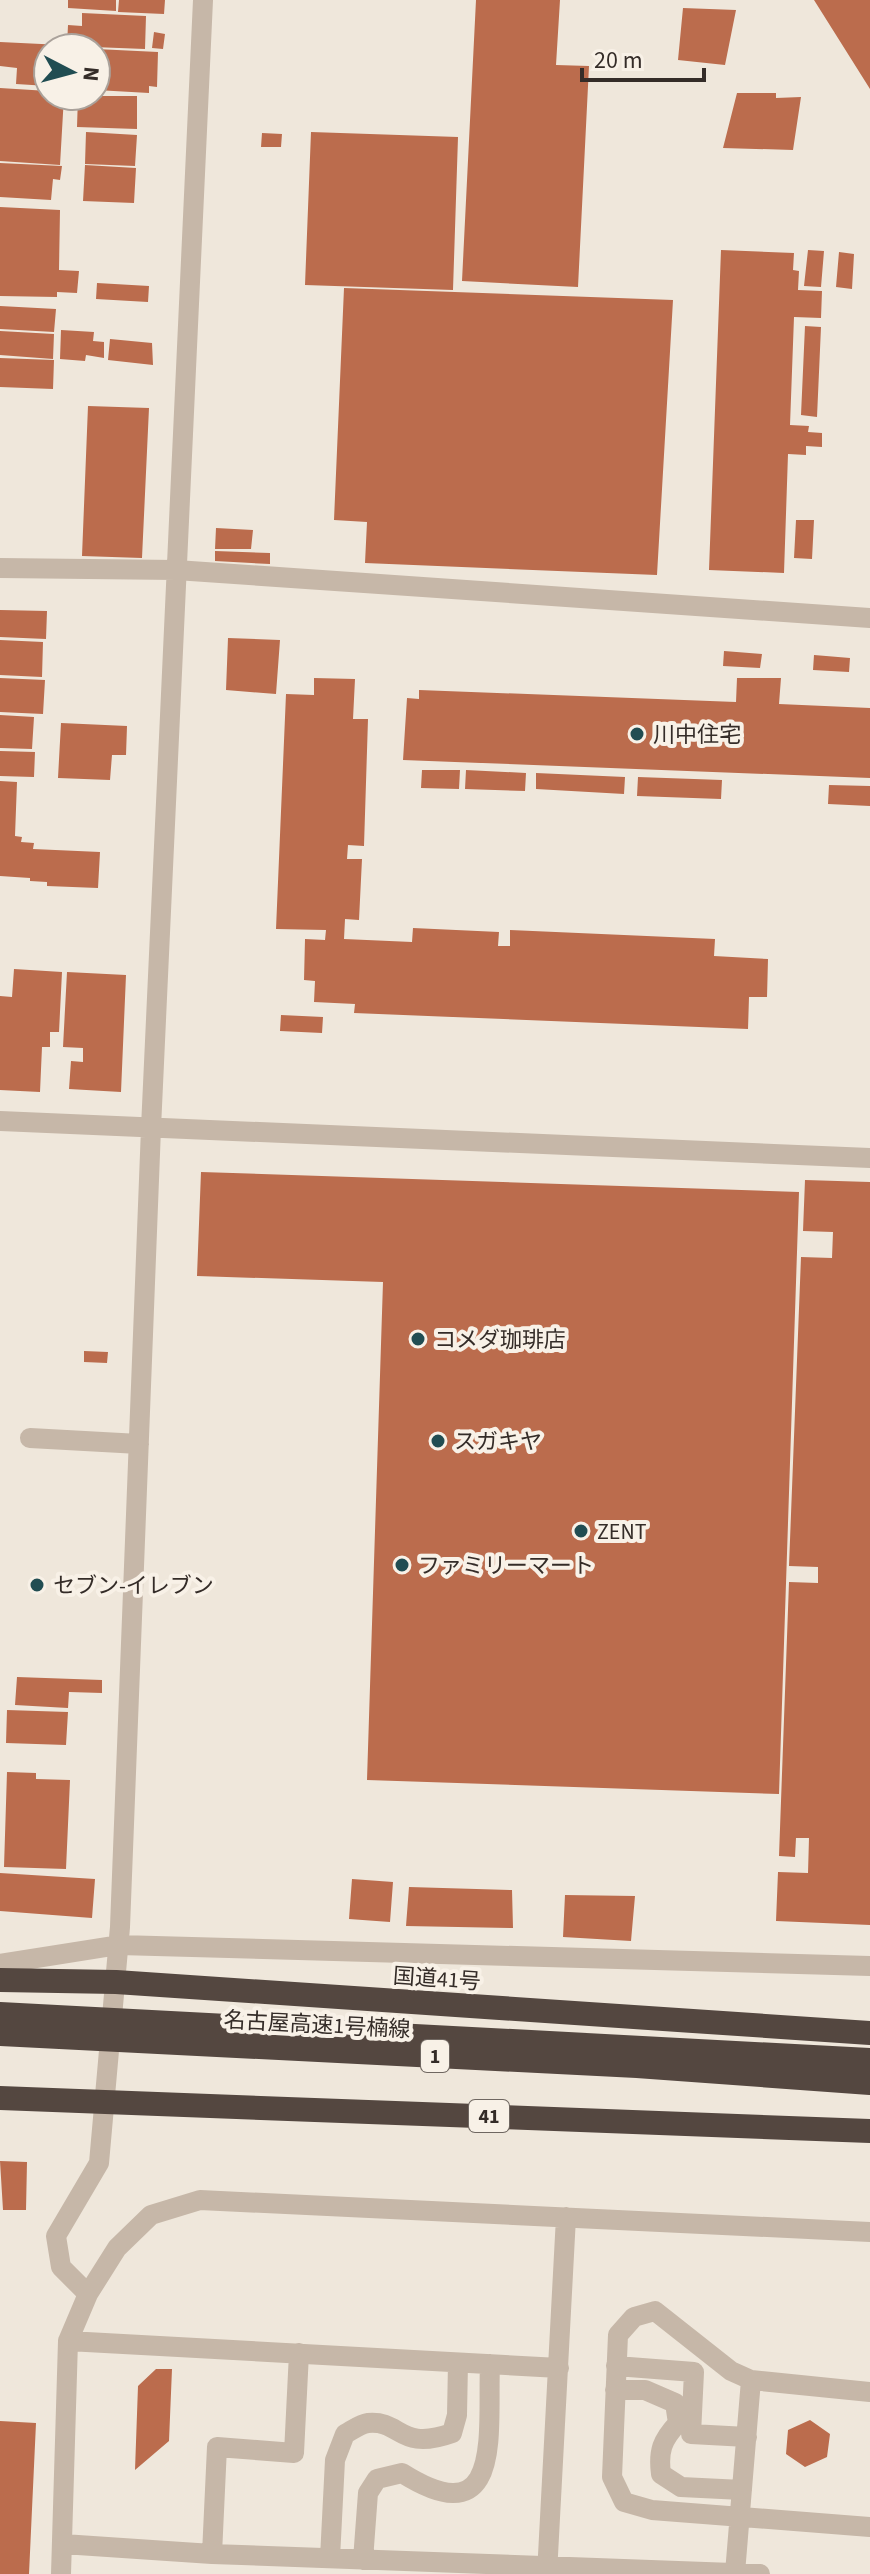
<svg xmlns="http://www.w3.org/2000/svg" width="870" height="2574" viewBox="0 0 870 2574" font-family="'Source Sans 3','Noto Sans JP',sans-serif">
	<style>
		.building { fill: #bb6c4d }
		.lines { fill: none; stroke-linecap: round; stroke-linejoin: round }
		.minor { stroke: #c6b7a8; stroke-width: 20 }
		.highway { stroke: #544740; stroke-width: 24 }
		.highway-bridge { stroke: #544740; stroke-width: 24 }
		.poi-dot { fill: #214d52; stroke: #f8f1e7; stroke-width: 3 }
		.labels { text-anchor: middle; stroke-width: 8; stroke-linejoin: round; paint-order: stroke }
		.shield { fill: #f8f1e7; stroke: #6f6761; stroke-width: 2 }
		.shield-label { font-size: 20px; font-weight: bold; fill: #342c28 }
		.poi-label { font-size: 22px; fill: #342c28; stroke: #f8f1e7; text-anchor: start }
		.street-label { font-size: 22px; fill: #342c28; stroke: #f8f1e7 }
	</style>
	<rect width="100%" height="100%" fill="#efe7db"/>
	<!-- building -->
	<path class="building" d="M68 0H116V11L68 8Z
		M119 0H165L164 14 118 12Z
		M476 0H560L556 65 589 66 578 287 462 281Z
		M814 0H870V89Z
		M683 8 736 10 725 65 678 60Z
		M82 13 146 16 145 49 67 46 68 25 82 26Z
		M154 32 165 34 163 49 152 48Z
		M0 42 62 45V48H48V86L16 84 17 68 0 66Z
		M96 49 158 52 157 87 149 86V93L96 90Z
		M0 88 48 91V96H64L60 165 0 161Z
		M737 93H776V98L801 97 793 150 723 148Z
		M78 96H137V129L77 127Z
		M86 132 137 135 135 166 85 164Z
		M311 132 458 137 453 290 305 285Z
		M262 133 282 134 281 147H261Z
		M0 163 62 166 60 180 53 179 51 200 0 197Z
		M85 165 136 168 134 203 83 201Z
		M0 207 60 210 59 270 79 271 77 293 57 292V297L0 296Z
		M721 250 794 253 793 270 799 271 798 290 822 291 821 318 794 317 790 425 809 426 808 432 822 433V447L806 446V455L788 454 784 573 709 570Z
		M808 250 824 251 821 287 804 286Z
		M839 252 854 254 852 289 836 287Z
		M97 283 149 286 148 302 96 299Z
		M344 288 673 300 657 575 365 563 367 522 334 520Z
		M0 306 56 309 54 332 0 329Z
		M805 326 821 327 817 417 801 415Z
		M61 330 94 332 93 341 104 342V358L86 355 85 361 60 359Z
		M0 331 54 334 53 359 0 355Z
		M110 339 152 343 153 365 108 360Z
		M0 358 54 360 53 389 0 387Z
		M88 406 149 408 142 558 82 556Z
		M796 520H814L812 559 794 558Z
		M216 528 253 530 251 549H215Z
		M215 551 270 553V564L215 561Z
		M0 610 47 611 46 639 0 637Z
		M228 638 280 640 276 694 226 690Z
		M0 640 43 642 42 677 0 675Z
		M724 651 762 654 760 668 723 666Z
		M814 655 850 658 849 672 813 670Z
		M0 678 45 680 43 714 0 712Z
		M314 678 355 679 353 719H368L364 846 348 845 347 859H362L359 920 345 919 344 939 412 942 413 928 499 932 498 946H510V930L715 939 714 956 768 959 767 997H749L748 1029 354 1013 355 1004 314 1002 315 981 304 980 305 939 325 940 326 930 276 929 286 694 314 695Z
		M737 678H781L779 704 870 708V778L403 760 407 698 419 699V690L736 702Z
		M0 715 34 717 32 749 0 748Z
		M61 723 127 726 126 755H112L110 780 58 778Z
		M0 751 35 752 34 777 0 776Z
		M422 770H460L459 789 421 788Z
		M466 770 526 773 525 791 465 789Z
		M536 773 625 777 624 794 536 789Z
		M638 777 722 780 721 799 637 796Z
		M0 781 17 782 15 836 22 837 21 842 34 843 33 849 100 852 98 888 47 886V882L30 881V878L0 876Z
		M829 785 870 786V806L828 804Z
		M14 969 62 972 59 1032H50V1047H42L40 1092 0 1090V996L12 997Z
		M67 972 126 975 121 1092 69 1089 71 1061 83 1062V1048L63 1047Z
		M281 1015 323 1017 322 1033 280 1031Z
		M201 1172 799 1192 779 1794 367 1780 383 1282 197 1276Z
		M805 1180 870 1182V1925L776 1921 778 1872 808 1873 809 1838H796L795 1857 779 1856 789 1582 818 1583V1567L789 1566 801 1257 832 1258 833 1232 803 1231Z
		M84 1351 108 1352 107 1363 84 1362Z
		M17 1677 102 1680V1693L69 1692 68 1708 15 1705Z
		M7 1710 68 1712 66 1745 6 1743Z
		M7 1772 36 1773V1779L70 1780 66 1869 4 1867Z
		M0 1873 95 1879 92 1918 0 1911Z
		M352 1879 393 1882 390 1922 349 1919Z
		M409 1887 512 1890 513 1928 406 1926Z
		M565 1895 635 1896 631 1941 563 1937Z
		M0 2161 27 2162 26 2210H3Z
		M156 2369H172L169 2441 135 2470 138 2386Z
		M810 2420 830 2434 827 2457 805 2467 786 2454 788 2430Z
		M0 2421 36 2423 29 2574H0Z"/>
	<g class="lines">
		<!-- minor -->
		<path class="minor" d="M0 568 176 570 870 618
			M0 1121 870 1158
			M30 1438 139 1444
			M0 1964 119 1945 870 1966
			M88 2294 61 2267 56 2236 99 2163 120 1927 151 1128 203 0
			M68 2341 559 2368
			M616 2366 694 2372 691 2434 747 2437
			M615 2390H645L675 2403 678 2423C662 2440 658 2451 661 2474L681 2487 742 2490
			M870 2392 751 2380 731 2371 655 2311 634 2317 618 2335 612 2477 624 2502 652 2510 870 2527
			M63 2544 212 2554 760 2574
			M212 2554 217 2447 294 2453 299 2353
			M330 2558 335 2460 345 2434C351 2431 360 2424 368 2423 402 2420 399 2452 452 2433L457 2415 458 2363
			M363 2560 368 2493 377 2479 402 2473C505 2538 487 2430 490 2364
			M735 2573 751 2380
			M61 2574 68 2341 88 2294 117 2248 151 2215 200 2200 870 2232
			M547 2574 566 2217"/>
		<!-- highway -->
		<path class="highway" d="M0 1980 116 1982 870 2033
			M0 2098 870 2131"/>
		<!-- highway-bridge -->
		<path class="highway-bridge" d="M0 2014 870 2060
			M0 2034 637 2066 870 2083"/>
	</g>
	<!-- markers -->
	<g class="poi-dot">
		<circle cx="637" cy="734" r="8"/>
		<circle cx="418" cy="1339" r="8"/>
		<circle cx="438" cy="1441" r="8"/>
		<circle cx="581" cy="1531" r="8"/>
		<circle cx="402" cy="1565" r="8"/>
		<circle cx="37" cy="1585" r="8"/>
	</g>
	<g class="labels">
		<!-- shield labels -->
		<g class="shield">
			<rect x="421" y="2040" width="28" height="32" rx="6"/>
			<rect x="469" y="2100" width="40" height="32" rx="6"/>
		</g>
		<g class="shield-label">
			<text x="435" y="2063">1</text>
			<text x="489" y="2123">41</text>
		</g>
		<!-- poi labels -->
		<g class="poi-label">
			<text x="653" y="742">川中住宅</text>
			<text x="434" y="1347">コメダ珈琲店</text>
			<text x="454" y="1449">スガキヤ</text>
			<text x="597" y="1539">ZENT</text>
			<text x="418" y="1573">ファミリーマート</text>
			<text x="53" y="1593">セブン-イレブン</text>
		</g>
		<!-- street labels -->
		<g class="street-label">
			<text transform="translate(437 1978) rotate(4)" y="8">国道41号</text>
			<text transform="translate(317 2024) rotate(3)" y="8">名古屋高速1号楠線</text>
		</g>
	</g>
	<!-- north arrow -->
	<g transform="translate(72 72) rotate(96)"><circle r="38" fill="#f8f1e7" stroke="#aaa29b" stroke-width="2"/>
	<path d="M0-6L14 30L0 20L-14 30Z" fill="#214d52"/>
	<text y="-12" font-size="22" font-weight="bold" text-anchor="middle" fill="#342c28">N</text>
	</g>
	<!-- scale -->
	<path d="M582 68v12h122v-12" fill="none" stroke="#342c28" stroke-width="4"/>
	<text x="594" y="68" font-size="24" fill="#342c28" stroke="#f8f1e7" stroke-width="6" paint-order="stroke">20 m</text>
</svg>
